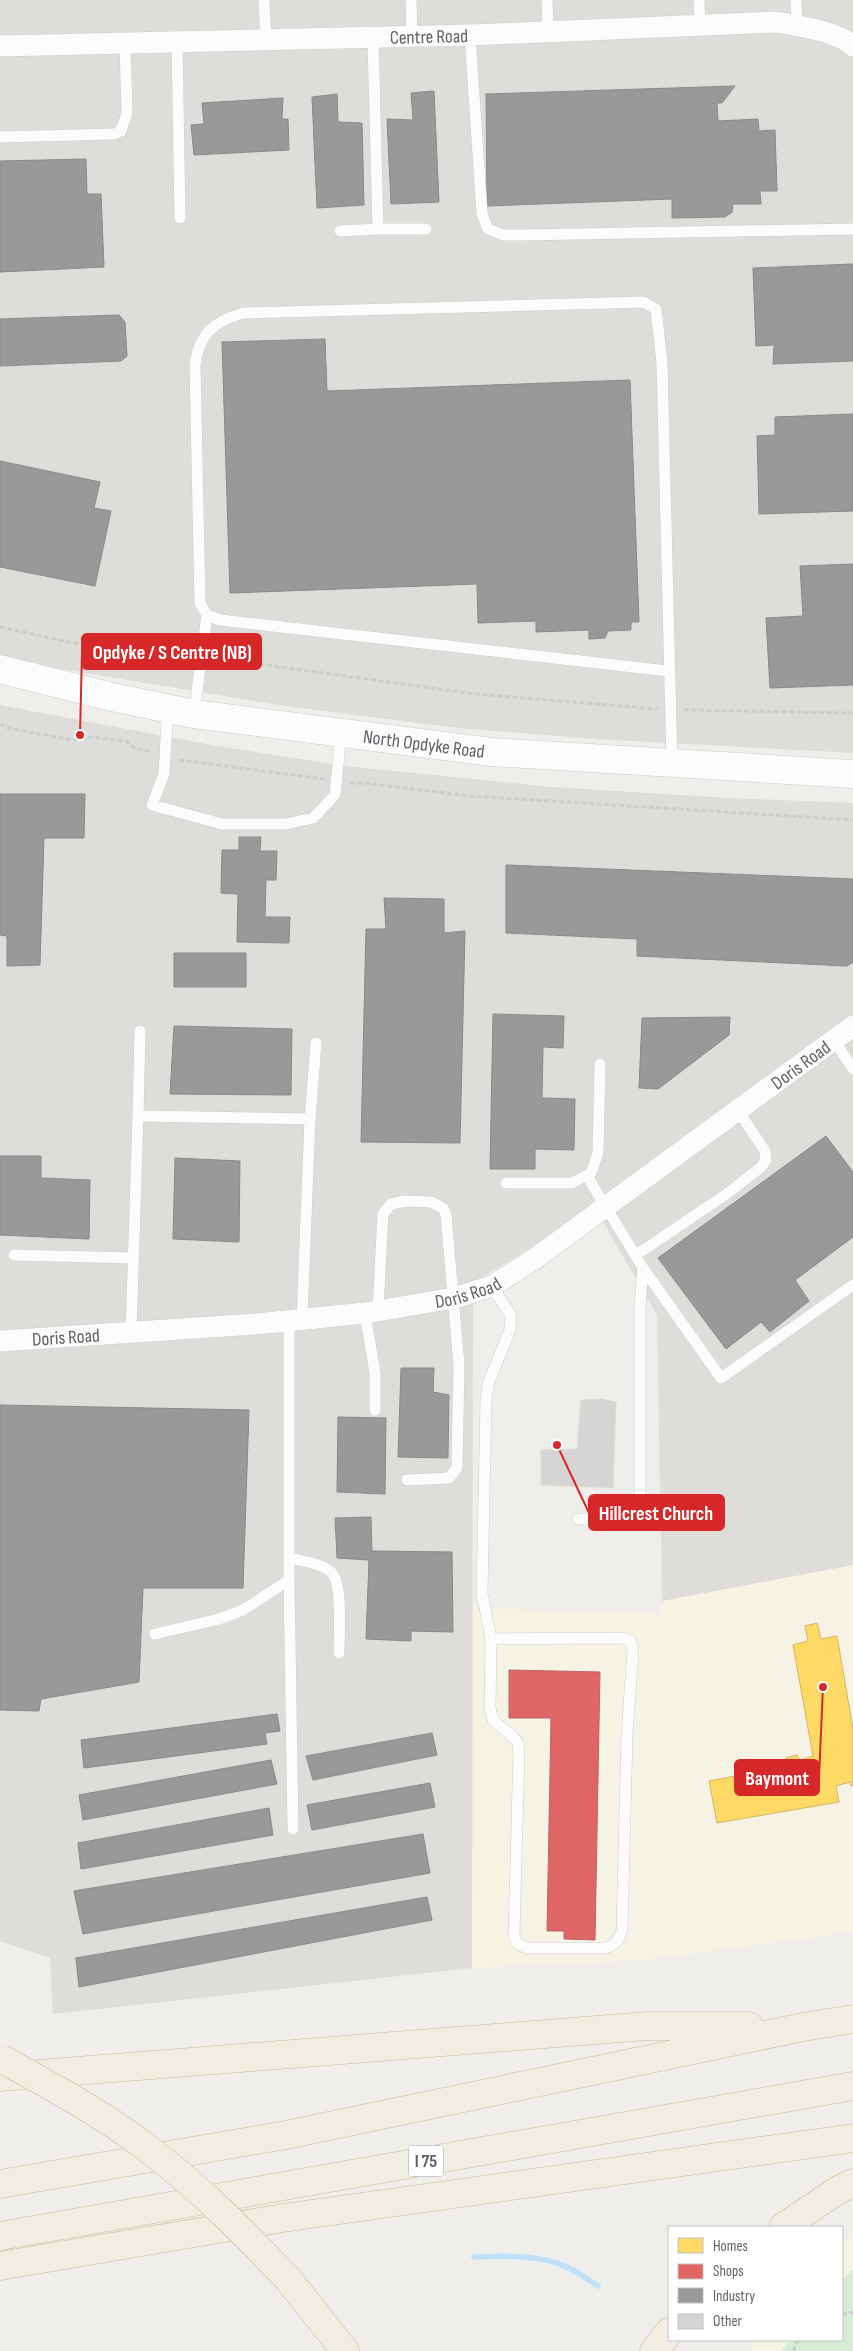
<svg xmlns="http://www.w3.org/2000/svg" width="853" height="2351" viewBox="0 0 853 2351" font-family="'Sofia Sans Condensed',sans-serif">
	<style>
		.commercial { fill: #f7f3e4 }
		.industrial { fill: #dfddda }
		.green { fill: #d8ebd6 }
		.homes { fill: #ffd966; stroke: #cfb667 }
		.shops { fill: #e06666; stroke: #b96567 }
		.industry { fill: #999; stroke: #88898a }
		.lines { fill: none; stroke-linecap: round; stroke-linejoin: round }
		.stream { stroke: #bfe0f9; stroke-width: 5.5 }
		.building { fill: #d6d5d3; stroke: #deddd9 }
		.service-casing { stroke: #cbcccc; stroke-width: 12 }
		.minor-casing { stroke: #cbcccc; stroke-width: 22 }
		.secondary-casing { stroke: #cacacb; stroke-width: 29 }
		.motorway-casing { stroke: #c8b996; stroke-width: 29 }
		.path { stroke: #cacfcc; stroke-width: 3; stroke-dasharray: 5 2.5; stroke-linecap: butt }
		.service { stroke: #fdfcfc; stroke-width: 11 }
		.minor { stroke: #fdfcfc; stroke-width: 21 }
		.secondary { stroke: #fdfcfc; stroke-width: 28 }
		.motorway { stroke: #f0ede3; stroke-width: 28 }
		.motorway-bridge-casing { stroke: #c8b996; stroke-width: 29; stroke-linecap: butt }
		.motorway-bridge { stroke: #f0ede3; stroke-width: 28 }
		.labels { text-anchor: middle; stroke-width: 5; stroke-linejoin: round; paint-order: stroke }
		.shield { fill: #fff; stroke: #8f9295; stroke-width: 1 }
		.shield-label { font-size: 18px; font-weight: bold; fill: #5f6368 }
		.street-label { font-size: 19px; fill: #5f6368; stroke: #fff }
		.leader { fill: none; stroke: #d62828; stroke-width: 2 }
		.callout-dot { fill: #d62828; stroke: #fff; stroke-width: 2 }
		.callout { fill: #d62828; stroke: #d62828; stroke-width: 2 }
		.callout-label { font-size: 20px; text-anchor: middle; font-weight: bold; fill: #fff }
	</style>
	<rect width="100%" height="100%" fill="#efeeea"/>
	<!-- commercial -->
	<path class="commercial" d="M853 1565V1932L646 1960 472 1968 473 1608 660 1614 662 1601Z
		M853 2232V2351H749L758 2340H842V2241Z"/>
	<!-- industrial -->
	<path class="industrial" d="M0 0H853V753L596 739 458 728 278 705 55 668 0 655Z
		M0 705 217 746 345 766 551 787 728 798 853 803V1565L662 1601 657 1315 595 1208 473 1283 472 1968 53 2014 50 1958 0 1941Z"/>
	<!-- green -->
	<path class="green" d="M853 2270V2351H782L790 2340H842V2280Z"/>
	<!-- homes -->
	<path class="homes" d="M817 1623 821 1639 837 1636 853 1729V1785L851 1786 850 1782 836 1786 839 1802 717 1823 709 1781 787 1766 786 1758 797 1755 800 1760 813 1756 793 1645 808 1641 805 1626Z"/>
	<!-- shops -->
	<path class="shops" d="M509 1670 600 1672 595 1940 564 1939V1931H547L551 1718H509Z"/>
	<!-- industry -->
	<path class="industry" d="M735 86 722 103H717L718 121 758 119 759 131 775 130 777 191H760L761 204H733L732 212 725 217 672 218V199L487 206 486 94Z
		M434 91 439 202 391 204 387 119 413 120 411 93Z
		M337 94 338 122 362 123 364 205 317 208 312 97Z
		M283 98 282 119H288L289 150 194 155 191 125 204 124 202 103Z
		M86 159 87 194H101L104 267 0 272V161Z
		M853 264V361L773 364 774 345 756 346 753 268Z
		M119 315 125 322 127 356 121 361 0 366V319Z
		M325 339 327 391 630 380 639 622H631V630L608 631 605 638 589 639V630L536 632V621L478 623 477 584 230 593 222 342Z
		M853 414V511L759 514 757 436 775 435V417Z
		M0 461 100 482 94 508 111 511 95 586 0 567Z
		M853 564V685L770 688 766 618 803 616 800 566Z
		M0 794H85L84 838H44L40 965 7 966V936L0 935Z
		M239 837H261L260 851H277L276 880H266L265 917H290L289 943 237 942 238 894 221 893 222 850H239Z
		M506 865 853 879V962L847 966 637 956V939L506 933Z
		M384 898 444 899V933L465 931 460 1143 361 1142 366 929H386Z
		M174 953H246V987H174Z
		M493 1014 564 1016 563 1048 543 1047 542 1098 575 1099 574 1150 535 1149V1169H490Z
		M730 1017 729 1035 658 1089 639 1088 642 1018Z
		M174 1026 292 1029 291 1095 170 1094Z
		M826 1136 853 1172V1237L795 1280 809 1301 770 1332 761 1322 726 1349 658 1258Z
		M0 1156H41V1178L90 1180 89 1239 0 1235Z
		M175 1158 240 1161 239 1242 173 1239Z
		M401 1368H434L433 1392 449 1395 448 1458 398 1457Z
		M0 1405 249 1410 243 1588H143L139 1682 41 1699 39 1711 0 1710Z
		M338 1417 386 1418 385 1494 337 1492Z
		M371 1517 372 1551 452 1552 453 1632 411 1631V1641L366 1639 369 1560 337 1558 335 1518Z
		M277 1714 280 1731 265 1733 267 1744 84 1768 81 1740Z
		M432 1733 437 1755 313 1780 306 1756Z
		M271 1760 277 1784 83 1820 79 1795Z
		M430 1783 435 1807 312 1830 307 1805Z
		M269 1808 273 1835 81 1869 78 1843Z
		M423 1834 430 1873 83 1934 74 1891Z
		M427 1897 432 1920 79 1987 76 1958Z"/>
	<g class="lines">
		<!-- stream -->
		<path class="stream" d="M474 2257C504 2256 539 2254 567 2267 578 2272 588 2280 598 2286"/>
	</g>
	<!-- building -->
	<path class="building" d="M601 1399 616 1402 613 1488 541 1485V1450L577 1449 581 1400Z"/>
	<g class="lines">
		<!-- service casing -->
		<g class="service-casing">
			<path id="service" d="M264 0 266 40
				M411 0 412 37
				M547 0 548 32
				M699 0 700 25
				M796 0 797 26
				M470 35 482 214 488 229 503 235H522L853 229
				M373 38 378 229H426
				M177 43 180 218
				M0 137 114 134 121 131 127 113 125 44
				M340 231 378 229
				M668 671 220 620 207 615 200 603 195 364C200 333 213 322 243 313L643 302 656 309 662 363 672 763
				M168 707 164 774 152 805 222 824H286L313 818 335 795 341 733
				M194 714 207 615
				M833 1039 853 1069
				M138 1116 140 1031
				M310 1119 316 1043
				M587 1176 643 1268 721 1378 853 1285
				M506 1183H572L591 1173 598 1153 600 1064
				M14 1255 133 1258
				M636 1255 728 1193 761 1167 766 1160 765 1151 737 1109
				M378 1310 383 1214 391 1204 405 1201 431 1202 443 1208 446 1215 459 1365 457 1468 449 1478 407 1480
				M365 1313 375 1373V1410
				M289 1320V1580L293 1829
				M131 1332 138 1116 310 1119 302 1319
				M578 1519 631 1520 638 1515 640 1504V1308L643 1268
				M289 1558C303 1561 320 1563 331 1572 343 1582 339 1635 339 1653
				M155 1634 219 1619 243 1610 289 1580
				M491 1639 623 1638 631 1642 633 1650 627 1735 622 1930C619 1940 616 1945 605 1948H526L517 1943 514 1935 519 1752 518 1743 512 1736 493 1720 490 1708 491 1639 482 1593 486 1401 488 1384 510 1330 511 1316 492 1286"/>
		</g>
		<!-- minor casing -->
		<g class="minor-casing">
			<g id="minor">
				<path id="s1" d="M0 46 470 35 776 22C798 26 837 31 853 46"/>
				<path id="s2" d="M0 1341 256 1324 365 1313 454 1298 492 1286 533 1260 853 1026"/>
			</g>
		</g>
		<!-- secondary casing -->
		<g class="secondary-casing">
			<g id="secondary">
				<path id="s3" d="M0 669 112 697 194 714 491 752 853 774"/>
			</g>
		</g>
		<!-- motorway casing -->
		<g class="motorway-casing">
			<path id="motorway" d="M0 2077 647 2026H749
				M0 2184 286 2135 803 2027 853 2019
				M783 2227 838 2190 853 2183
				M0 2236 853 2086
				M0 2266 283 2218 853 2138
				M288 2279 345 2351
				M654 2351 669 2332"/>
		</g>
		<!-- path -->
		<path class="path" d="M0 627 129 655 162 651 189 655
			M215 658 475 694 658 709
			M684 710 853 713
			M0 724 8 728 72 740 93 737 126 741 135 748 151 752
			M179 760 324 779
			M350 783H364L471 796 853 820
			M842 2315 853 2312
			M794 2351 795 2344 800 2340"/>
		<!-- service -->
		<use href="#service" class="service"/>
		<!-- minor -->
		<use href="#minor" class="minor"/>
		<!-- secondary -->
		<use href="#secondary" class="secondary"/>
		<!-- motorway -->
		<use href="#motorway" class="motorway"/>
		<!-- motorway-bridge casing -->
		<g class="motorway-bridge-casing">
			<path id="motorway-bridge" d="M0 2058C49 2085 98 2111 143 2145 196 2184 242 2231 288 2279"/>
		</g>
		<!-- motorway-bridge -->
		<use href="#motorway-bridge" class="motorway-bridge"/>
	</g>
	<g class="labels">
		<!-- shield labels -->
		<rect class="shield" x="408.5" y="2145.5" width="35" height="31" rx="4"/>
		<g class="shield-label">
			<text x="426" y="2167">I 75</text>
		</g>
		<!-- street labels -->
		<g class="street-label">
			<text dy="7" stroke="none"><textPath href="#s1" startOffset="429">Centre Road</textPath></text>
			<text dy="7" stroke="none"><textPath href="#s3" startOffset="431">North Opdyke Road</textPath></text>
			<text dy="7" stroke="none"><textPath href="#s2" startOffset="876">Doris Road</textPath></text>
			<text dy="7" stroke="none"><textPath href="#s2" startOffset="471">Doris Road</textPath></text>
			<text dy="7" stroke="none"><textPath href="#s2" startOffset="66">Doris Road</textPath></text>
		</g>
	</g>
	<!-- callouts -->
	<path class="leader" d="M80 735L82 652M557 1445L589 1513M823 1687L819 1778"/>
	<g class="callout-dot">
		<circle cx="80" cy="735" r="5"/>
		<circle cx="557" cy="1445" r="5"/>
		<circle cx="823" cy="1687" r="5"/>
	</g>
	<g class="callout">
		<rect x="82" y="634" width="179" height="35" rx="5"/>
		<rect x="589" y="1495" width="135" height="35" rx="5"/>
		<rect x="735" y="1760" width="84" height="35" rx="5"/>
	</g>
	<g class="callout-label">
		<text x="172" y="659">Opdyke / S Centre (NB)</text>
		<text x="656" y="1520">Hillcrest Church</text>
		<text x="777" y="1785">Baymont</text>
	</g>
	<!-- legend -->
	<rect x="668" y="2226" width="175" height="115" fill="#ffffff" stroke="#bfc1c3"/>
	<rect x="678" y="2238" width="25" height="15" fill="#ffd966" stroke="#bfc1c3"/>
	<text x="713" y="2251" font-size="15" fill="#5f6368">Homes</text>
	<rect x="678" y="2264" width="25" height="15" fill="#e06666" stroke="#bfc1c3"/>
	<text x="713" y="2276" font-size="15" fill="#5f6368">Shops</text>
	<rect x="678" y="2288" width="25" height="15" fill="#999999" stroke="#bfc1c3"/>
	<text x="713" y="2301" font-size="15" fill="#5f6368">Industry</text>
	<rect x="678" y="2314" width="25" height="15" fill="#d6d5d3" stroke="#bfc1c3"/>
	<text x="713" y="2326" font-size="15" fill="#5f6368">Other</text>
</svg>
